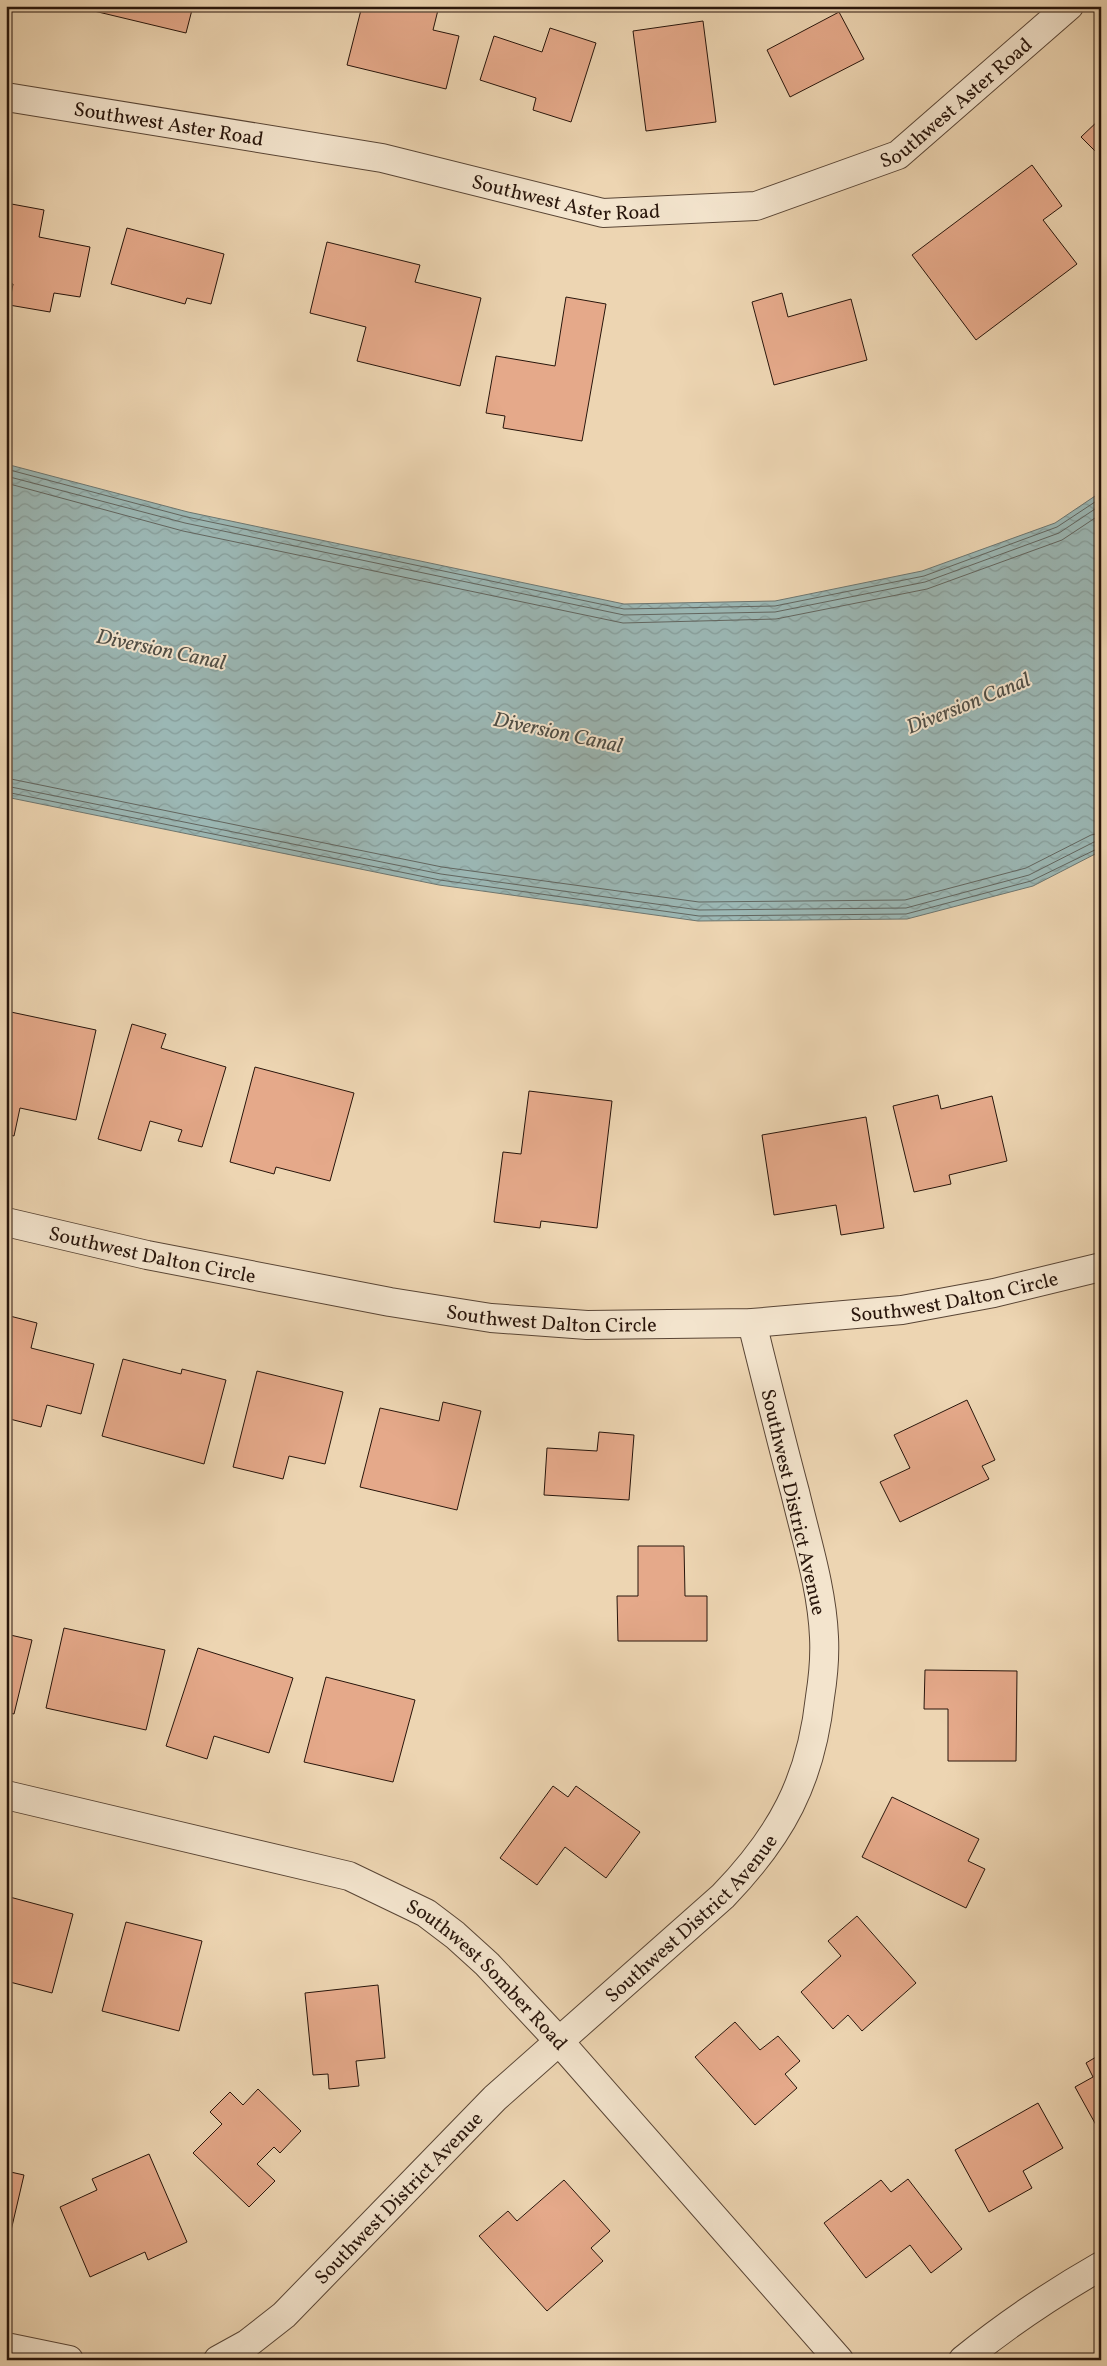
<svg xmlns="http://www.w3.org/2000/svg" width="1107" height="2366" viewBox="0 0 1107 2366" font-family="Vollkorn,serif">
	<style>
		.water { fill: url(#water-waves); stroke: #6d7670 }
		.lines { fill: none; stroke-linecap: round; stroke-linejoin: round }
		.shore { stroke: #626660; stroke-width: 1 }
		.building { fill: #e5a98a; stroke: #28150b }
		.minor-casing { stroke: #594535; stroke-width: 30 }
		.minor { stroke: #f3e4cd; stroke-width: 28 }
		.labels { text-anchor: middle; stroke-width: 4; stroke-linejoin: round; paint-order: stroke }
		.street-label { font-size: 20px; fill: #28150b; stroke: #f3e4cd }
		.water-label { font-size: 21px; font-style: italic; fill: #504e46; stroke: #f3e4cd }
	</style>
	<defs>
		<pattern id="water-waves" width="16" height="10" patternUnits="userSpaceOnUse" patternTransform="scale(1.25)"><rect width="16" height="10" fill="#9bb7b4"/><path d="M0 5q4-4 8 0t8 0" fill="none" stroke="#869c99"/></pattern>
	</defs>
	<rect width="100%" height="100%" fill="#edd5b2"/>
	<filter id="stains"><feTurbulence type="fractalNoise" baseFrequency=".004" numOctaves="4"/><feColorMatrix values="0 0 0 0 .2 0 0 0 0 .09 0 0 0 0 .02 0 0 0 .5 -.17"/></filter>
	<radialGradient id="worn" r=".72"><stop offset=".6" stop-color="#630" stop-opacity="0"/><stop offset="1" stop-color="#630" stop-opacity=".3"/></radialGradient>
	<!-- water -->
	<path class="water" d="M6 464 188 512 624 604 775 601 922 571 1055 523 1101 492V851L1033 886 907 919 698 921 439 885 6 797Z"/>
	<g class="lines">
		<!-- shore -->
		<path class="shore" d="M6 469 187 517 624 609 775 606 924 576 1057 527 1101 498
			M6 476 185 523 624 615 775 612 925 582 1059 533 1101 505
			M6 483 183 531 623 623 776 619 927 589 1062 540 1101 514
			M6 778 442 867 699 902 905 900 1026 868 1091 835 1101 833
			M6 786 441 874 699 910 906 908 1029 875 1094 842 1101 841
			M6 792 440 880 699 916 906 914 1031 881 1101 847"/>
	</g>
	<!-- building -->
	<path class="building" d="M46 6H63L62 9Z
		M96 6H193L186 33 94 11Z
		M362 6H439L433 30 459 36 446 89 347 65Z
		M839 12 864 59 790 97 767 50Z
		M703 21 716 122 646 131 633 31Z
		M550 28 596 43 571 122 533 110 536 98 480 80 494 36 542 52Z
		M1101 118V157L1081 137Z
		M1032 165 1062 206 1043 220 1077 264 976 340 912 255Z
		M6 203 44 210 39 237 90 247 80 297 54 293 50 312 9 305 13 284 6 283Z
		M127 228 224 254 211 304 187 298 185 304 111 284Z
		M327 242 420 265 415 282 481 298 460 386 357 361 366 327 310 313Z
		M782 293 788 317 851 299 867 360 774 385 752 302Z
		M566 297 606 304 582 441 503 428 505 416 486 413 496 356 555 366Z
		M6 1011 96 1030 76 1120 20 1108 14 1136 6 1134Z
		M132 1024 166 1034 161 1048 226 1067 202 1147 178 1141 182 1130 150 1121 141 1151 98 1139Z
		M255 1067 354 1093 330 1181 276 1167 274 1174 230 1162Z
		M529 1091 612 1101 597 1228 541 1221 540 1228 494 1222 503 1152 521 1154Z
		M938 1095 941 1109 992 1096 1007 1161 949 1175 951 1184 914 1192 893 1106Z
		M866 1117 884 1228 841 1235 836 1205 774 1215 762 1135Z
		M6 1315 37 1323 31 1348 94 1364 81 1414 47 1405 41 1427 6 1418Z
		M123 1359 181 1374 182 1369 226 1380 204 1464 102 1436Z
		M257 1371 343 1392 325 1464 289 1456 283 1479 233 1467Z
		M967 1400 995 1460 982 1466 989 1479 900 1522 880 1482 910 1468 894 1435Z
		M443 1402 481 1411 457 1510 360 1487 380 1408 439 1421Z
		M599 1432 634 1435 629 1500 544 1495 547 1448 597 1451Z
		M1101 1512V1529L1096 1513Z
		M638 1546H684L685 1596H707V1641H618L617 1596H638Z
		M64 1628 165 1650 146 1730 46 1708Z
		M6 1634 32 1640 14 1714 6 1712Z
		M198 1648 293 1678 269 1753 214 1736 207 1759 166 1746Z
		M925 1670 1017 1671 1016 1761H948V1709H924Z
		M326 1677 415 1700 393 1782 304 1762Z
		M553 1786 568 1797 576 1786 640 1832 606 1878 565 1847 537 1885 500 1858Z
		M892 1797 979 1839 968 1861 985 1869 966 1908 862 1857Z
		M6 1896 73 1914 52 1993 6 1981Z
		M857 1916 916 1983 862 2031 848 2015 833 2029 801 1992 841 1956 828 1941Z
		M126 1922 202 1941 179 2031 102 2011Z
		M378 1985 385 2058 356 2061 359 2086 329 2089 328 2074 313 2075 305 1993Z
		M735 2022 760 2050 778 2036 800 2061 785 2074 797 2088 755 2125 695 2057Z
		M1101 2054V2134L1075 2087 1093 2077 1086 2063Z
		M258 2089 301 2131 280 2153 274 2147 257 2164 275 2181 249 2207 193 2153 222 2124 210 2112 230 2092 243 2105Z
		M1038 2103 1063 2148 1023 2171 1032 2188 989 2212 955 2150Z
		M149 2154 187 2242 148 2260 145 2252 90 2277 60 2207 97 2190 92 2179Z
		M6 2171 24 2175 6 2252Z
		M908 2179 962 2249 931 2273 910 2245 866 2278 824 2223 881 2180 891 2192Z
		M564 2180 610 2231 591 2248 603 2261 547 2311 479 2236 508 2211 517 2221Z"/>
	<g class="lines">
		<!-- minor casing -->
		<g class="minor-casing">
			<g id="minor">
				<path id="s1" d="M6 97 382 158 603 213 756 206 898 155 1069 6"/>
				<path id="s2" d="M6 1222 147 1255 390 1302 491 1318 587 1325 752 1323 902 1310 994 1293 1101 1267"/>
				<path id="s3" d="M6 1795 349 1876 426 1913 455 1935 487 1964 558 2040 839 2360"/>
				<path d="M6 2347 69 2360"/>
				<path id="s4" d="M218 2360 247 2344 284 2315 495 2098 723 1896C781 1836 811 1781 820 1697 823 1678 825 1656 824 1637 822 1588 806 1539 795 1492 780 1436 766 1379 752 1323"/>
				<path d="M963 2360C1006 2325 1052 2294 1101 2266"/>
			</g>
		</g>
		<!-- minor -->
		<use href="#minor" class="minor"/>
	</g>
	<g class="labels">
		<!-- street labels -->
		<g class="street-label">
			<text dy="7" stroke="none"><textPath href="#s1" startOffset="990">Southwest Aster Road</textPath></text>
			<text dy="7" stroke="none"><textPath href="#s1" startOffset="165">Southwest Aster Road</textPath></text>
			<text dy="7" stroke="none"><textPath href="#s1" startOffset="570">Southwest Aster Road</textPath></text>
			<text dy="7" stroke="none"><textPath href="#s2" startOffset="150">Southwest Dalton Circle</textPath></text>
			<text dy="7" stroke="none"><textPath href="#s2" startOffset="960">Southwest Dalton Circle</textPath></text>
			<text dy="7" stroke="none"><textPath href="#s2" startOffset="555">Southwest Dalton Circle</textPath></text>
			<text transform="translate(794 1502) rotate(77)" y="7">Southwest District Avenue</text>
			<text dy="7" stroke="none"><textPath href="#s4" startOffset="649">Southwest District Avenue</textPath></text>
			<text dy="7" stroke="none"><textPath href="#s3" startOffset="524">Southwest Somber Road</textPath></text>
			<text dy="7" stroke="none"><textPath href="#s4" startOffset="244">Southwest District Avenue</textPath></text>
		</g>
		<!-- water labels -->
		<g class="water-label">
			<text transform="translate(161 649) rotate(12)" y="7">Diversion Canal</text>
			<text transform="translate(968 703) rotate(-22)" y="7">Diversion Canal</text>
			<text transform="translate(558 732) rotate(12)" y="7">Diversion Canal</text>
		</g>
	</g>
	<!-- margin -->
	<rect width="1107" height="2366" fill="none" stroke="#edd5b2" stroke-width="25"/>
	<rect x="8" y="8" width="1092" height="2351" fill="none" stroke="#28150b" stroke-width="2.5"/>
	<rect x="12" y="12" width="1082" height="2341" fill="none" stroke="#28150b"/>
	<rect width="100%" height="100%" filter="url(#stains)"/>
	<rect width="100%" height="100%" fill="url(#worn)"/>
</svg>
